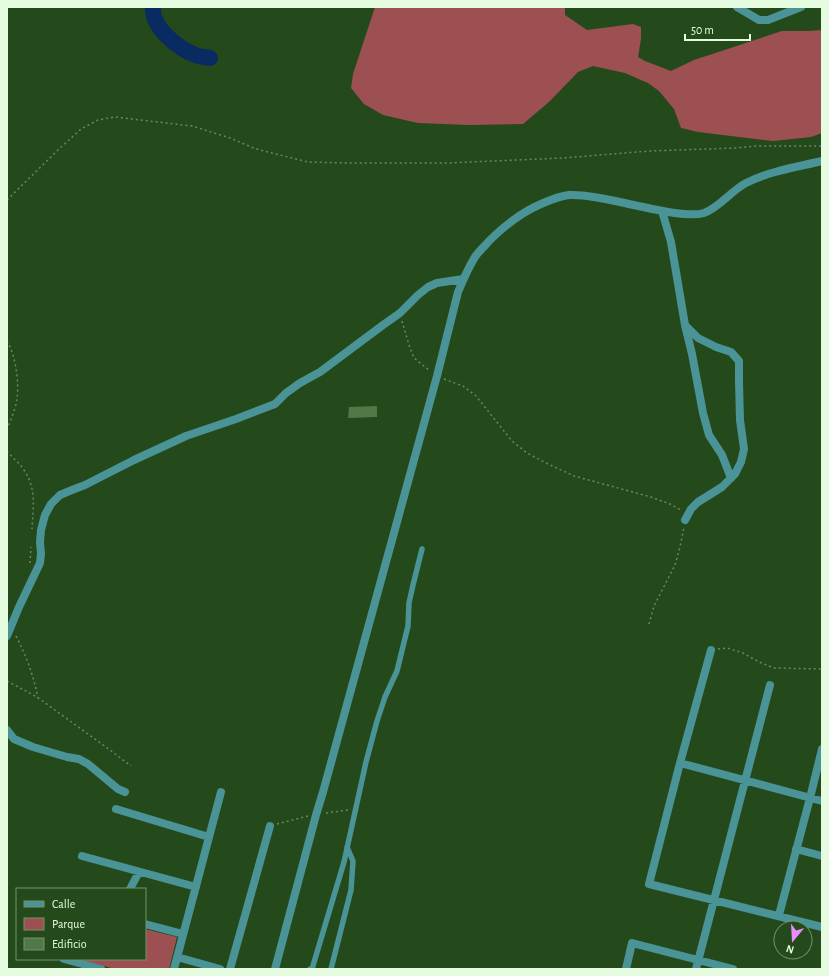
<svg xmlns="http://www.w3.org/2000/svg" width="829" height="976" viewBox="0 0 829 976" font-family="'Alegreya Sans',sans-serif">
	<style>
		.green { fill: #9d5052 }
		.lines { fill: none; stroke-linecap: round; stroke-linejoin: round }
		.river { stroke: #0a2b61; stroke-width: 16 }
		.building { fill: #517948 }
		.path { stroke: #688960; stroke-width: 1.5; stroke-dasharray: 2 3; stroke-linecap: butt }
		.lane { stroke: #4a9397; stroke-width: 5.5 }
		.street { stroke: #4a9397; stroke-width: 8 }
	</style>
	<rect width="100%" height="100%" fill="#244a1b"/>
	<!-- green -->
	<path class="green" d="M375 7H565V15L587 30 633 24 641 27V39L638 57 645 61 671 71 694 60 782 31H808L822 30V133L811 137 773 141 698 132 681 128 674 109 659 91 648 83 625 73 593 66 578 72 549 102 523 124 469 125 418 123 383 115 364 104 351 88 353 74Z
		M145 929 177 937 169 969H115L85 961 86 959H145Z"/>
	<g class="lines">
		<!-- river -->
		<path class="river" d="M153 7C151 28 180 50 198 56 202 57 206 57 210 58"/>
	</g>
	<!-- building -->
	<path class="building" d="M377 406V417L348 418 349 407Z"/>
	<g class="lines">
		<!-- path -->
		<path class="path" d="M7 200 59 149 81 129 98 120 115 117 192 126 230 138 256 149 308 162 348 163H447L563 158 649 151 735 148 757 146H822
			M402 321 409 345 414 358 430 371
			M7 341C16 356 19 382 17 399 16 408 10 421 7 429
			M444 379 463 386 476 396 512 441 527 453 546 463 574 476 651 497 670 504 681 510
			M7 451C12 458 20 463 24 470 37 489 33 508 32 529
			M30 563 31 547
			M649 624 654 606 675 565 680 547 684 527
			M16 636C27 658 33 674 38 698
			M718 649 727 648 743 653 759 662 774 668 822 669
			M7 681 37 697 110 750 131 766
			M326 813 348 810
			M277 824 308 816"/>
		<!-- lane -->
		<path class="lane" d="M310 969H312L344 862 366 762 377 721 385 697 397 671 408 626 409 603 413 585 422 549
			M331 969 351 890 353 861 347 847"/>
		<!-- street -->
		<path class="street" d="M737 7 759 20H768L801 7
			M662 211 671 242 685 325 698 338 716 347 731 352 739 361V382L740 420 744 449 741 462 735 474 722 487 698 502 691 509 685 520
			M685 325 692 354 703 413 709 435 722 455 731 478
			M7 636 19 607 40 563 41 554 40 542 41 530 45 515 51 504 60 495 72 490 85 485 134 460 186 436 236 419 275 404 286 393 300 383 320 372 383 325 400 313 418 295 428 287 437 283 463 279
			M711 650 680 763 649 884 822 927
			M7 730 14 739 33 747 67 757 79 759 88 764 118 789 125 792
			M680 763 822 801
			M116 809 209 837
			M796 849 822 856
			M82 856 196 887
			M130 889 139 872
			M779 915 810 798 822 749
			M145 924 183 934
			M177 957 220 969
			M64 959 101 969
			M174 969 221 792
			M230 969 270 826
			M275 969 316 815 323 792 437 376 458 292C463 280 468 268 475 257 479 251 485 246 489 241 505 225 520 213 541 204 550 200 559 196 569 195 587 194 612 200 629 204 649 208 686 218 704 213 719 208 732 190 746 183 770 171 797 167 822 161
			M626 969 632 943 733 969
			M696 969 770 685"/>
	</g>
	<!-- border -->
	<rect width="829" height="976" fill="none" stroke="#e6fce0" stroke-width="16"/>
	<!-- legend -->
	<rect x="16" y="888" width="130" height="72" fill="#244a1b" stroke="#72916a"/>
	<rect x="24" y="901" width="20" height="6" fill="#4a9397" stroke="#72916a"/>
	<text x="52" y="908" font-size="12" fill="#e6fce0">Calle</text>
	<rect x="24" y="918" width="20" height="12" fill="#9d5052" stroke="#72916a"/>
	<text x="52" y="928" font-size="12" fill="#e6fce0">Parque</text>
	<rect x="24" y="938" width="20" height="12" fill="#517948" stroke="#72916a"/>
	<text x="52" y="948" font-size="12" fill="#e6fce0">Edificio</text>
	<!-- north arrow -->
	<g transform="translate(793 940) rotate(198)"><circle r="19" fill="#244a1b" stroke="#72916a"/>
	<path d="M0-3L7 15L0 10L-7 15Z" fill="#e98dfe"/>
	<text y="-6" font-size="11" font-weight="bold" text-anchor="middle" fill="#e6fce0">N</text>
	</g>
	<!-- scale -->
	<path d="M685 34v6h65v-6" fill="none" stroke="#e6fce0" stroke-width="2"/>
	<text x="691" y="34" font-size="12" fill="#e6fce0" stroke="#244a1b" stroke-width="3" paint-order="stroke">50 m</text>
</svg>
